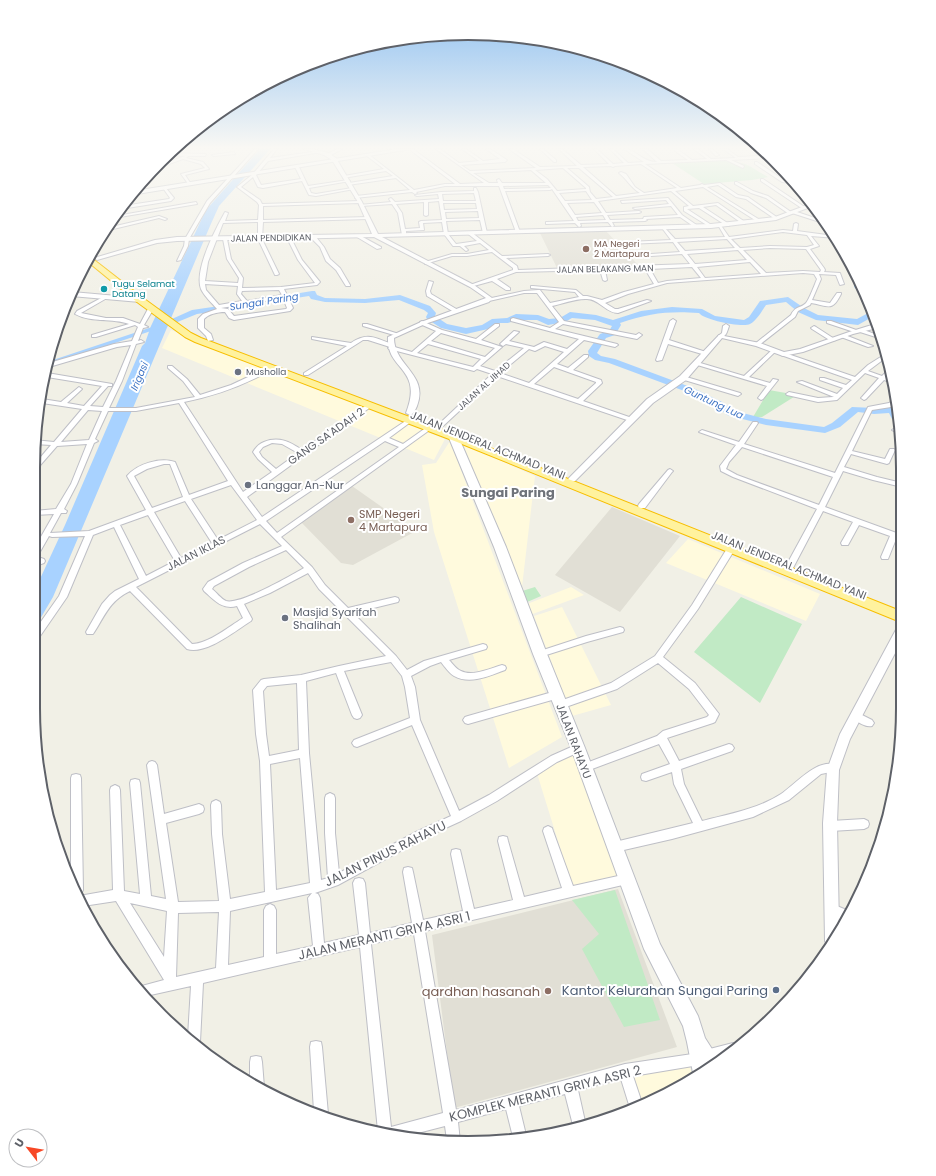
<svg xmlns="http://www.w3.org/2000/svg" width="936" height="1176" viewBox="0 0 936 1176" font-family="Poppins,sans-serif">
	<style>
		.commercial { fill: #fffadd }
		.education { fill: #e1dfd5 }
		.green { fill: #c1eac5 }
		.water { fill: #a8d2ff }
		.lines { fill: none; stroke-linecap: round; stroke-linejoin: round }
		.canal { fill: #a8d2ff; fill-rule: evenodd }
		.river { fill: #a8d2ff; fill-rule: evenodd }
		.minor-casing { stroke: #bebfc6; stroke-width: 2 }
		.tertiary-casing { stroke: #bebfc6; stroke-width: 2 }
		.secondary-casing { stroke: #bcbec5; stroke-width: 2 }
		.trunk-casing { stroke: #f7be00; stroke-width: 2 }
		.minor { fill: #fff; fill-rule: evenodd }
		.tertiary { fill: #fff; fill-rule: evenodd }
		.secondary { fill: #fff; fill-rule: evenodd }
		.trunk { fill: #fff29e; fill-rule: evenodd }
		.education-dot { fill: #8d6e63; stroke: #fff; stroke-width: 1.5 }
		.culture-dot { fill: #0f9aa8; stroke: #fff; stroke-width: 1.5 }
		.worship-dot { fill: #6b7280; stroke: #fff; stroke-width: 1.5 }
		.service-dot { fill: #5c6f8a; stroke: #fff; stroke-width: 1.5 }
		.labels { text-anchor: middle; stroke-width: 4; stroke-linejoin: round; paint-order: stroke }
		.far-street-label { font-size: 9px; fill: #5e6168; stroke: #fff }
		.far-education-label { font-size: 9px; fill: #785e54; stroke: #fff; text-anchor: start }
		.far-culture-label { font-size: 9px; fill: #0d838f; stroke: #fff; text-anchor: start }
		.far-worship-label { font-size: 9px; fill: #5b616d; stroke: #fff; text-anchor: start }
		.far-water-label { font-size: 10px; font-style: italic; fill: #3e74c5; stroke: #fff }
		.street-label { font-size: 11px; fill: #5e6168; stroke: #fff }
		.worship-label { font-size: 11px; fill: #5b616d; stroke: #fff; text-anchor: start }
		.education-label { font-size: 11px; fill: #785e54; stroke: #fff; text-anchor: start }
		.quarter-label { font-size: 13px; font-weight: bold; fill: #6f737a; stroke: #fff }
		.near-street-label { font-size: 13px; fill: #5e6168; stroke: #fff }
		.near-service-label { font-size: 13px; fill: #4e5e75; stroke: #fff; text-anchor: end }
		.near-education-label { font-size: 13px; fill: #785e54; stroke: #fff; text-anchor: end }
		.rim { fill: none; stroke: #5e6168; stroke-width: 2 }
	</style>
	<rect width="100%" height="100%" fill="#f1f0e6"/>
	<!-- commercial -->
	<path class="commercial" d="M171 330 445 439 434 460 162 348Z
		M450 441 562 737 509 768 434 532 422 465 436 463Z
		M462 445 470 447 535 476 522 587Z
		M688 539 820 594 806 621 666 563Z
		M571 587 584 595 530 615 527 604Z
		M562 607 611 705 572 716 534 616Z
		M571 748 620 876 572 886 535 767Z
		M688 1063 694 1079 685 1085 642 1103 634 1076Z"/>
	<!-- education -->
	<path class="education" d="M606 231 639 266 557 268 540 233Z
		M352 486 416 531 353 565 341 563 301 522Z
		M612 507 680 536 620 612 555 575Z
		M618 889 677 1047 454 1108 432 935Z"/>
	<!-- green -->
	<path class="green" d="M713 159C723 162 736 161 745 164 753 167 760 173 768 177L752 180 704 184 672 163Z
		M769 390 797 395 762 417H753Z
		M535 587 541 596 525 603 519 592Z
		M741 597 802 624 760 703 694 652Z
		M615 890 660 1020 624 1027 582 949 599 934 572 900Z"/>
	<!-- water -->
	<path class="water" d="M260 149H270L219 206 210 226 53 597 33 631V594L65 525 142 346 145 343 151 326 206 210Z"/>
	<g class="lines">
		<!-- canal -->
		<path class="canal" d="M158 325 161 327 160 328 49 365 50 361Z"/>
		<!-- river -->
		<path class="river" d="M854 283H858L862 291H858L854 287Z
			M312 291H315L317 295 325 298 365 299 400 295 430 306 436 313 435 316 447 324 466 328 482 325 492 319 507 318 516 314 538 315 549 319 560 318 570 312 596 315 613 320 641 311 672 307 702 309 715 316 744 320 749 317 760 301 788 297 804 308 818 315 857 319 870 312 872 317 858 325 816 320 798 312 786 302 766 305C761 312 757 320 750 324 743 328 704 320 699 313 668 311 650 313 620 323L621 325 615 335 606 338 597 353 601 356 615 359 693 388 722 402 735 411 766 419 824 427 832 423 852 407 874 408 886 406 897 409 899 421 892 419 889 413 874 414 858 412 840 427 825 433 766 425 727 415 716 406 687 392 609 363 595 360 589 356 588 351 600 334 609 331 612 326 595 320 572 318 565 322 548 325 537 320H517L508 323H497L488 329 466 334 441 328 427 319 426 317 428 313 424 310 399 300 365 303 325 302 311 299 309 296 270 302 266 300 270 298Z
			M233 304 237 306 236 308 197 314 158 330 154 327 192 310Z"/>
		<!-- minor casing -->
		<g class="minor-casing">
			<path id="minor" d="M255 149H258L210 203 189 239 188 246 181 260 177 261 184 246 185 239 207 201Z
				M274 149H277L270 158 319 151 321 152 268 161 256 175 261 185 301 179 295 167 297 166 299 167 308 186 348 180 350 181 309 188 311 193 316 194 352 188 354 189 316 196 309 195 302 181 263 188 258 187 253 177 241 187 260 200 262 204 360 201 362 202 360 203 263 206V220L368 217 370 218 368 219 263 222 262 239 279 274 277 275H275L258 239V222L223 223 208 262 205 281 238 283 239 278 227 259 223 239 225 238 227 239 231 259 243 278 242 288 281 287 315 283 298 260 287 238 289 237 291 238 302 260 320 282 317 285 284 289 293 308 290 311 234 320 229 318 225 312C217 312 209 314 204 319V328L211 334 213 340 208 341 206 336 198 328V319L203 314 217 309C212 303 204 296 201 289 194 270 215 230 225 212L228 213 225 221 258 220 259 205 257 202 237 187 253 174ZM205 284 238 286 237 294 242 301 219 305 206 290ZM279 290 282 295 247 301 241 294 242 291ZM283 298 287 308 286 309 234 316 228 309 221 308Z
				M337 149H342L329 156 326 155Z
				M409 149H413L460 184 484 183 436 149H440L459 163 479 161 462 149H466L483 161 500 159 486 149H490L507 160 505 162 461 165 470 171 536 168 509 149H513L540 167 577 166 559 149H562L581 165 609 164 594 149H597L613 164 624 163 610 149H613L628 163 644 162 624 149C636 149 642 162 657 162L643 149H647L661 161 688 160 675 151V149H677L692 160 707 159 694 149H698L711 159 736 158 723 149H727L738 157 759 156 749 149C757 149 761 156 768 156L770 158 731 160 744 166 743 168 726 160 645 164 681 188 700 185 702 184 704 185 720 183 738 195 748 197 778 218 775 219 746 199 736 197 718 185 707 187 760 220V222H758L703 187 675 191 693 206 718 203 745 222V224H743L716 205 703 207 729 224V226H727L699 208 687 209 713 226 710 227 684 211V207L689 206 671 191 598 201 606 213 639 211 641 212 639 213 607 215 610 220 643 219 644 217 678 215 671 206 635 209 633 208 669 204 666 200 622 203 621 201 668 198 682 215 698 226V228H696L680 217 646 219 647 220 645 221 612 222 614 226 612 227 608 222 580 223 581 226 579 227 575 223 546 224V222H547L574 221 552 189 550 190 505 191 520 232 518 233 516 232 499 186H445L416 192 417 193 415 194 412 192 355 198 356 196 410 190 396 178 348 185 349 183 393 176 386 171 343 178 344 176 384 169 367 156 368 154 414 190 445 184H455ZM641 164 677 188 644 193 635 187 626 174 621 172 619 173C627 179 631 188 640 193L616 196 583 167 611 166 613 167 615 166ZM563 168 586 188V189L557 191 547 179 535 170ZM567 168H579L613 197 596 199 590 192 589 187ZM531 170 546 183H502L499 179 497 180 498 183H489L473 173ZM548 185 551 188 504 189 503 186ZM586 191 592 200 565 201 559 193ZM594 202 602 213 575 215 567 203ZM603 215 606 220 578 221 576 217Z
				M540 149H543L556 160V162H554Z
				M709 149H712L719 155 716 156Z
				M234 152 235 154 214 156 212 155Z
				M169 153 206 154 205 156H188L186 158 203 162 209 169 185 175 191 184 189 185 181 174 205 168 201 164 183 159 152 170 155 167 185 156 167 155Z
				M755 162H757L784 180 795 182 797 184 782 182 755 164Z
				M148 174 149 176H146Z
				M761 179H763L806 208 803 209 761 181Z
				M735 182H737L753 191 768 196 791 212 794 211 824 221 826 224 792 213 789 214 766 198 751 193 735 184Z
				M165 187 174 198 171 201 121 209 123 206 169 199 170 198 163 188Z
				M474 188H476L478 192 487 233 485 234 483 233 480 220 446 221 448 234 456 244 477 241 467 233 471 232 502 256 548 254 550 255 548 256 506 258 517 266 518 270 690 264 682 254 651 256 649 255 651 254 680 252 673 242 627 244 625 243 627 242 671 240 662 228 664 227 675 239 725 237 718 225 720 224 729 237 783 230 793 231 794 224 796 223 798 224 797 231 834 236 836 238 811 236 819 246 810 249 824 268 825 270 824 272 840 273 844 284 840 285 836 275 819 274 821 279 812 300 830 303 837 293H841V294C832 312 829 306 811 303L810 305 798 311 795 317 758 346 755 344 756 343 791 315C796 305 800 309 806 303 809 300 815 284 817 279L814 274 803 273 667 283 628 294 605 303 615 309H618L647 300 651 301 618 313C606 313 599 299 587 299 578 298 561 304 552 306L564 321 636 335 639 333 642 335 637 339 563 324 555 329 617 344 618 345 615 347 584 340 557 364 568 368 584 355H588V357L573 370 601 380 602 383 583 401 632 418V420L630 421 497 376 442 427H438V425L492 374 477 369 474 371 389 349 388 348 390 347 368 340H363L308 375H304V373L347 346 312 339V337L351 343C368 332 374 338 392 344L393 345 391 346 412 352 436 331 420 324V322L422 321 442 330 476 339 495 324H499V326L481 340 502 347 480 366 495 371 524 348 506 344 503 346 500 344 514 331 519 332 509 341 534 347 544 342 567 349 579 339 511 321V319L513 318 550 328 559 322 537 293H524L489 301H487V299L524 291 538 290H540L550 303 579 297 575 292 531 288V286H533L576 290 583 296H587L602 300 624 292 654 284 645 269 605 270 607 280 605 281 603 280 600 270 516 272 497 279 510 288V290H506L492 281 470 287V285L513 270V268L492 252 467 256H452L425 264V262L452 254H467L489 250 480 243 464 246 468 250 466 251 460 246H453L444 234 442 222 423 223 424 230 406 231V235H402L398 213 392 204 361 206 359 205 391 202 389 199 391 198 395 202 439 199 438 194 417 196 415 195 441 192 474 191ZM474 193 476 201H443L442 194ZM439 201 442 220 421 221 419 222 420 228 405 229 402 213 396 204 424 202V215L426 216 428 215V202ZM443 203H476L477 209 444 210ZM478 211 479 218 446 219 445 212ZM783 232 807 235 814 245 807 247 770 246 740 248 731 239ZM727 239 735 248 685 251 677 242ZM770 248 806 249 821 270 820 272 803 271 766 273 743 250ZM738 250 747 260 695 264 687 254ZM750 262 761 274 705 278 697 267ZM692 267 701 278 667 281 658 283 650 269ZM441 333 495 348 485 357 431 341ZM428 344 481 359 473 367 417 353ZM545 346 564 352 529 383 500 373 529 349 535 351ZM554 367 596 382V383L578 399 534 384Z
				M196 202 197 204 114 218 116 216Z
				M159 216 167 219 165 220 159 218 105 231 107 228Z
				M359 235 381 247V248L377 249 357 237V236Z
				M312 237H316L324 247 330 259 340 268 350 285V286H346L336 270 326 261 320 247 312 239Z
				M429 281 433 282 430 291 431 294 458 310V312H454L427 296 426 291Z
				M103 297 107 298 81 313 106 318H123L140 324 149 307 154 308 144 325 148 327 143 328 138 341 141 340 144 342 136 344 122 381 109 408H136L195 397 183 381 168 368V366H172L187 379 200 395 231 385 269 367H273V369C245 385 215 396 184 402L243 492 272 472 258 459 253 452C256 447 259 444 264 442 279 436 290 442 302 450L368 404H372V406L247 497 262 517 407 420 409 419 412 421 389 438 403 444 427 427H431V429L281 537 312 567 325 585 348 608 395 597 398 598 399 600 398 602 353 613 396 656 407 670 424 661 483 644 486 645 487 647 486 649 449 660C453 664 456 669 461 671 473 677 491 668 502 665L505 666 506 668 505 670C489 676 470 685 454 676 449 673 445 667 441 662L430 666 411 676 415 687 420 720 459 811 489 795 551 756 578 744 581 745 583 748 581 751 557 762 497 801 461 821 426 837 338 885 315 893 318 894 320 898 324 943 359 935 353 883 355 879 359 878 363 879 365 883 370 933 412 923 403 872 404 868 408 867 412 868 413 872 423 920 463 911 451 854 452 850 456 849 460 850 461 854 474 909 513 900 498 841 499 837 503 836 507 837 508 841 524 897 562 888 543 831 544 828 548 826 552 828 553 831 573 886 627 874 631 875 633 879 631 883 627 884 425 931 456 1110 625 1064 699 1053 704 1054 705 1059 704 1064 699 1065 633 1076 642 1103 630 1108 621 1079 578 1090 586 1126 574 1129 565 1094 519 1106 526 1135 513 1137 506 1109 458 1122 460 1142 447 1140 445 1126 410 1135 378 1131 360 947 203 983 200 1042 199 1045 188 1037 191 986 146 996 138 987 164 980 116 901 83 906 79 896 113 890 110 790 111 787 115 785 119 787 120 790 124 891 140 894 130 783 131 780 135 779 139 780 140 783 151 896 166 899 147 765 149 762 152 761 155 762 157 765 164 814 199 804 203 806 204 809 203 812 199 814 166 823 178 902 219 901 212 834 211 805 212 802 216 800 220 802 221 805 222 834 230 899 265 892 260 761 256 734 253 690 261 680 264 679 301 675 339 666 386 656 319 589 308 573 270 593 244 604 252 619 251 621C235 631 206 655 187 649L130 591C109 601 105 616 93 634H87L86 632 102 604 110 595 115 591 139 579 114 527 93 535 67 597 36 642 33 643V633L59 596 85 536 52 537 49 536 37 557H34V549L54 514 34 515V511L56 509 71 484 87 444 57 446 36 470 34 471V465L51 445 34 444V440L54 442 82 409 42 403V399L61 402 79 387 82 389 81 390 67 403 84 406 102 386 47 377V373L112 384V386H108L90 406 103 407 116 381 131 345 117 347 49 367V363L114 344 132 341 138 327 135 325 96 337H92V335L129 324C113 318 91 323 75 314L77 311ZM179 403 228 481 189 495 175 462C160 457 137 464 127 476L146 510 89 531 50 533 61 513H66L67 511 64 509 77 484 94 443 98 441 95 439 108 411H136ZM88 410 102 411 89 440 61 442ZM385 441 399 447 277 533 266 521ZM272 443 282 444 298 453 276 469 262 457 259 452 263 447ZM164 464H170L183 497 152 508 134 476 147 469ZM231 485 257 520 218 540 191 499ZM185 501 212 543 181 558 154 512ZM148 515 175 561 146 576 120 525ZM260 524 282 546 243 563 208 582 203 589 204 591C214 600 222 610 237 606L243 618C230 626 208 644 192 644L136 587ZM286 550 304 568C290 576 240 605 226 601 221 599 216 592 212 589L214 586 249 567ZM391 662 402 676 405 687 410 718 354 740 352 743 354 746 357 747 412 725 451 816 418 831 339 873 335 833V798L334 795 330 793 326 795 325 798V833L328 878 321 880 309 753 306 681 336 673 352 715 354 718 357 719 360 718 362 715 344 671ZM297 683 299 750 269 756 266 734 263 691 267 686ZM300 758 310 883 276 890 270 764ZM312 893 308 898 313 946 276 954V910L274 906 270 904 266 906 264 910V957L228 965 230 911ZM130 903 167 911 164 957ZM219 912 216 968 176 977 178 913ZM414 934 443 1113 391 1127 371 944Z
				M673 319 676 321 669 340 706 352V354H702L668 344 662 360 657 361 656 360 670 321Z
				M827 321H831L859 331 854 332 827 323Z
				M363 324H367L399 334 394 335 363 326Z
				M726 324 729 326C727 332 726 338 719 337L718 336 722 333 723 326Z
				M814 326 816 327 836 340 831 341 812 329 811 328Z
				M860 330H864L880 336 882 339 860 332Z
				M841 335H845L873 346 868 347 841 337Z
				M773 349 776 351 749 377 770 383 773 379 778 380 763 399 761 400 758 398 767 386 694 364 697 362 744 376Z
				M781 353H785L855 377 868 365 887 353 888 356 868 371 882 376 886 372H890L891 373 887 377 892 379 893 383 884 380 866 399 864 400 861 398 862 397 879 378 865 373 837 400 818 402 787 395 786 394 789 392 818 398 833 397H834L797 382 802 381 837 394 843 388 820 380V378H824L846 385 852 380 781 355Z
				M683 376 740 393 741 394 738 396 681 379 680 378Z
				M895 399 896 404 891 407 872 410 852 451 885 459 890 449H894L895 450 889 463 887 464 851 454 844 467 877 477 902 483V487L873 480 843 471 825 507 902 535V540L896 539 888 559H882L881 557 890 536 859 525 848 545H842L841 543 853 522 823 511 793 568H787L786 566 817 509 733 477 721 471 720 466 736 445 699 432 702 430 739 442 753 422H757L758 423 744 444 835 473 868 407 889 403ZM742 447 833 477 819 505 737 475 726 469 729 462Z
				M895 428 900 430 901 434 892 430Z
				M670 469 673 471 672 472 645 508H639L638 506 639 504 668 470Z
				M731 546 735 549 698 609 663 657 695 683 719 714 715 722 713 723 667 738 679 761 729 744 732 745 734 748 732 751 681 769 684 784 702 821C729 814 758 809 781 794 796 784 817 758 836 765L838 768 836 771 821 774 789 800 753 817 672 839 615 852 611 851 610 847 611 843 615 842 693 823 674 784 672 772 646 781 642 780 641 777 642 774 670 764 669 762 659 744 584 772 581 771 579 768 581 765 657 736 663 731 707 717 709 715 689 689 658 663 617 689 560 709 557 708 555 705 557 702 611 683 655 656 692 605 728 547Z
				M41 558 44 559 45 561 44 563 33 567 34 561Z
				M620 627 623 628 624 630 623 632 587 642 540 657 537 656 536 654 537 652 586 636Z
				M556 691 559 692 561 695 559 698 468 724 465 723 463 720 465 717 468 716Z
				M856 712 872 720 874 723 872 726C866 728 855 721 851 716L853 713Z
				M76 774 80 775 81 778 83 890 81 894 79 895 71 877V778L72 775Z
				M864 819 868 821 869 824 868 827 864 829 831 831 827 829 826 826 827 823 831 821Z
				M832 904 849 911 843 921 828 914 826 910 828 906Z
				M316 1041 321 1042 322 1047 328 1114 327 1116 314 1111 310 1047 311 1042Z
				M256 1056 261 1057 262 1062 264 1087 263 1090 250 1085V1062L251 1057Z"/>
		</g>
		<!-- tertiary casing -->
		<g class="tertiary-casing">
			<path id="tertiary" d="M304 149H313L328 153 336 158 362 202 378 234 711 224 775 217 810 204 813 206 776 220 711 228 382 237 474 285 492 298 489 302 425 324 394 338C394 366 429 374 417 406 415 410 414 414 410 415L406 413C424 367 386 371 388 337L421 322 486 298 470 287 374 237 177 241 157 243 97 260 94 258 155 240 177 237 372 234 358 202 332 160 324 155Z
				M72 292 140 298 143 300 140 302 71 296Z
				M875 324 877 328 853 334 803 352 783 356 756 346 722 338 686 380 653 403 575 481H569L568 479 647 399 680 376 719 335 760 343 784 352 800 349 849 332Z
				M903 623V638L850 739 839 770 837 823 839 928 828 947 825 941 823 823 827 770 840 734 899 624Z
				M733 1043 739 1046C728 1055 713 1070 698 1064L696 1058 698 1052Z"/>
		</g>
		<!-- secondary casing -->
		<g class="secondary-casing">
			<path id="secondary" d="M397 149H411L131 195 134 191Z
				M454 435 459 438 506 547 547 654 585 748 660 944 698 1016 705 1038 719 1060 694 1078 687 1042 683 1026 644 949 571 748 533 654 494 547 449 438Z"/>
		</g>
		<!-- trunk casing -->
		<g class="trunk-casing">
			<path id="trunk" d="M89 256 143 298 191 333 201 338 465 438 903 612V623L457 442 195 342 185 337 137 302 87 261Z"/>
		</g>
		<!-- minor -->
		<use href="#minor" class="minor"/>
		<!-- tertiary -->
		<use href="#tertiary" class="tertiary"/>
		<!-- secondary -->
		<use href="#secondary" class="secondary"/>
		<!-- trunk -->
		<use href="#trunk" class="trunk"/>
	</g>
	<!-- sky -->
	<linearGradient id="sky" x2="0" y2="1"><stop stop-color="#8ec0f1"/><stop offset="0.47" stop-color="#f9f8f4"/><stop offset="1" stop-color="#f9f8f4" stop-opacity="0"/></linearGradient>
	<rect width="936" height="314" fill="url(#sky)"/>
	<!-- markers -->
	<g class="education-dot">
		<circle cx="586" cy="249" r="4"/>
		<circle cx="351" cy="520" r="4"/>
		<circle cx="548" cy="991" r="4"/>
	</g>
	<circle class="culture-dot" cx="104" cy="289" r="4"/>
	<g class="worship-dot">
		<circle cx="238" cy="372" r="4"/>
		<circle cx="248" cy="485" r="4"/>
		<circle cx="285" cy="618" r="4"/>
	</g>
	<circle class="service-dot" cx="776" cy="990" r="4"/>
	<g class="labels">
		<!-- far-street labels -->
		<g class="far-street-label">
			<text transform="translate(271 238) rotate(-1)" y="3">JALAN PENDIDIKAN</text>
			<text transform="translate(605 269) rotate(-1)" y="3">JALAN BELAKANG MAN</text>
			<text transform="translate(484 386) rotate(-42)" y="3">JALAN AL JIHAD</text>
		</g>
		<!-- far-education labels -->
		<g class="far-education-label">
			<text x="594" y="247">MA Negeri<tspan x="594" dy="10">2 Martapura</tspan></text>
		</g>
		<!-- far-culture labels -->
		<g class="far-culture-label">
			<text x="112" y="287">Tugu Selamat<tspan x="112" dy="10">Datang</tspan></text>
		</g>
		<!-- far-worship labels -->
		<g class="far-worship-label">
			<text x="246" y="375">Musholla</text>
		</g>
		<!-- far-water labels -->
		<g class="far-water-label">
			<text transform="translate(264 301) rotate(-9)" y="4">Sungai Paring</text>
			<text transform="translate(139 376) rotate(-67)" y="4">Irigasi</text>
			<text transform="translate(714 402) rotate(25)" y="4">Guntung Lua</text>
		</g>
		<!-- street labels -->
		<g class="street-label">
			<text transform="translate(326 436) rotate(-35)" y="4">GANG SA'ADAH 2</text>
			<text transform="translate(488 445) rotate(22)" y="4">JALAN JENDERAL ACHMAD YANI</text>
			<text transform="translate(196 553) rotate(-27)" y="4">JALAN IKLAS</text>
			<text transform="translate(789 565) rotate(22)" y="4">JALAN JENDERAL ACHMAD YANI</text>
			<text transform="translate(574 741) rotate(69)" y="4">JALAN RAHAYU</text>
		</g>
		<!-- worship labels -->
		<g class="worship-label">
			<text x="256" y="489">Langgar An-Nur</text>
			<text x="293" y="616">Masjid Syarifah<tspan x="293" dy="13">Shalihah</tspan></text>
		</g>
		<!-- education labels -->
		<g class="education-label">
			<text x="359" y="518">SMP Negeri<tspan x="359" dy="13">4 Martapura</tspan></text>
		</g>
		<!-- quarter labels -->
		<g class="quarter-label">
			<text x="508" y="497">Sungai Paring</text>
		</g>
		<!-- near-street labels -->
		<g class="near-street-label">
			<text transform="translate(385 853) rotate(-26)" y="5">JALAN PINUS RAHAYU</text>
			<text transform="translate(384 935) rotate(-13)" y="5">JALAN MERANTI GRIYA ASRI 1</text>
			<text transform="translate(545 1093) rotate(-14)" y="5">KOMPLEK MERANTI GRIYA ASRI 2</text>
		</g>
		<!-- near-service labels -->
		<g class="near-service-label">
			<text x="768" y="995">Kantor Kelurahan Sungai Paring</text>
		</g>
		<!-- near-education labels -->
		<g class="near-education-label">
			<text x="540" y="996">qardhan hasanah</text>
		</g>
	</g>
	<!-- crop -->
	<path d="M0 0H936V1176H0ZM468 40H468A428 428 0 0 1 896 468V708A428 428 0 0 1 468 1136H468A428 428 0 0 1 40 708V468A428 428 0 0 1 468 40Z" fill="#fff" fill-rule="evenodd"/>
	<path class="rim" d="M468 40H468A428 428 0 0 1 896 468V708A428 428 0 0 1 468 1136H468A428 428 0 0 1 40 708V468A428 428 0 0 1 468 40Z"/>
	<!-- north arrow -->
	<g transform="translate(28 1148) rotate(301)"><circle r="19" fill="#ffffff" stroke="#bfc0c3"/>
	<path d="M0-3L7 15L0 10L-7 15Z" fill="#f74826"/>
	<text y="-6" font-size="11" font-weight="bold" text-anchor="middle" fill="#5e6168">U</text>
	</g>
</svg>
